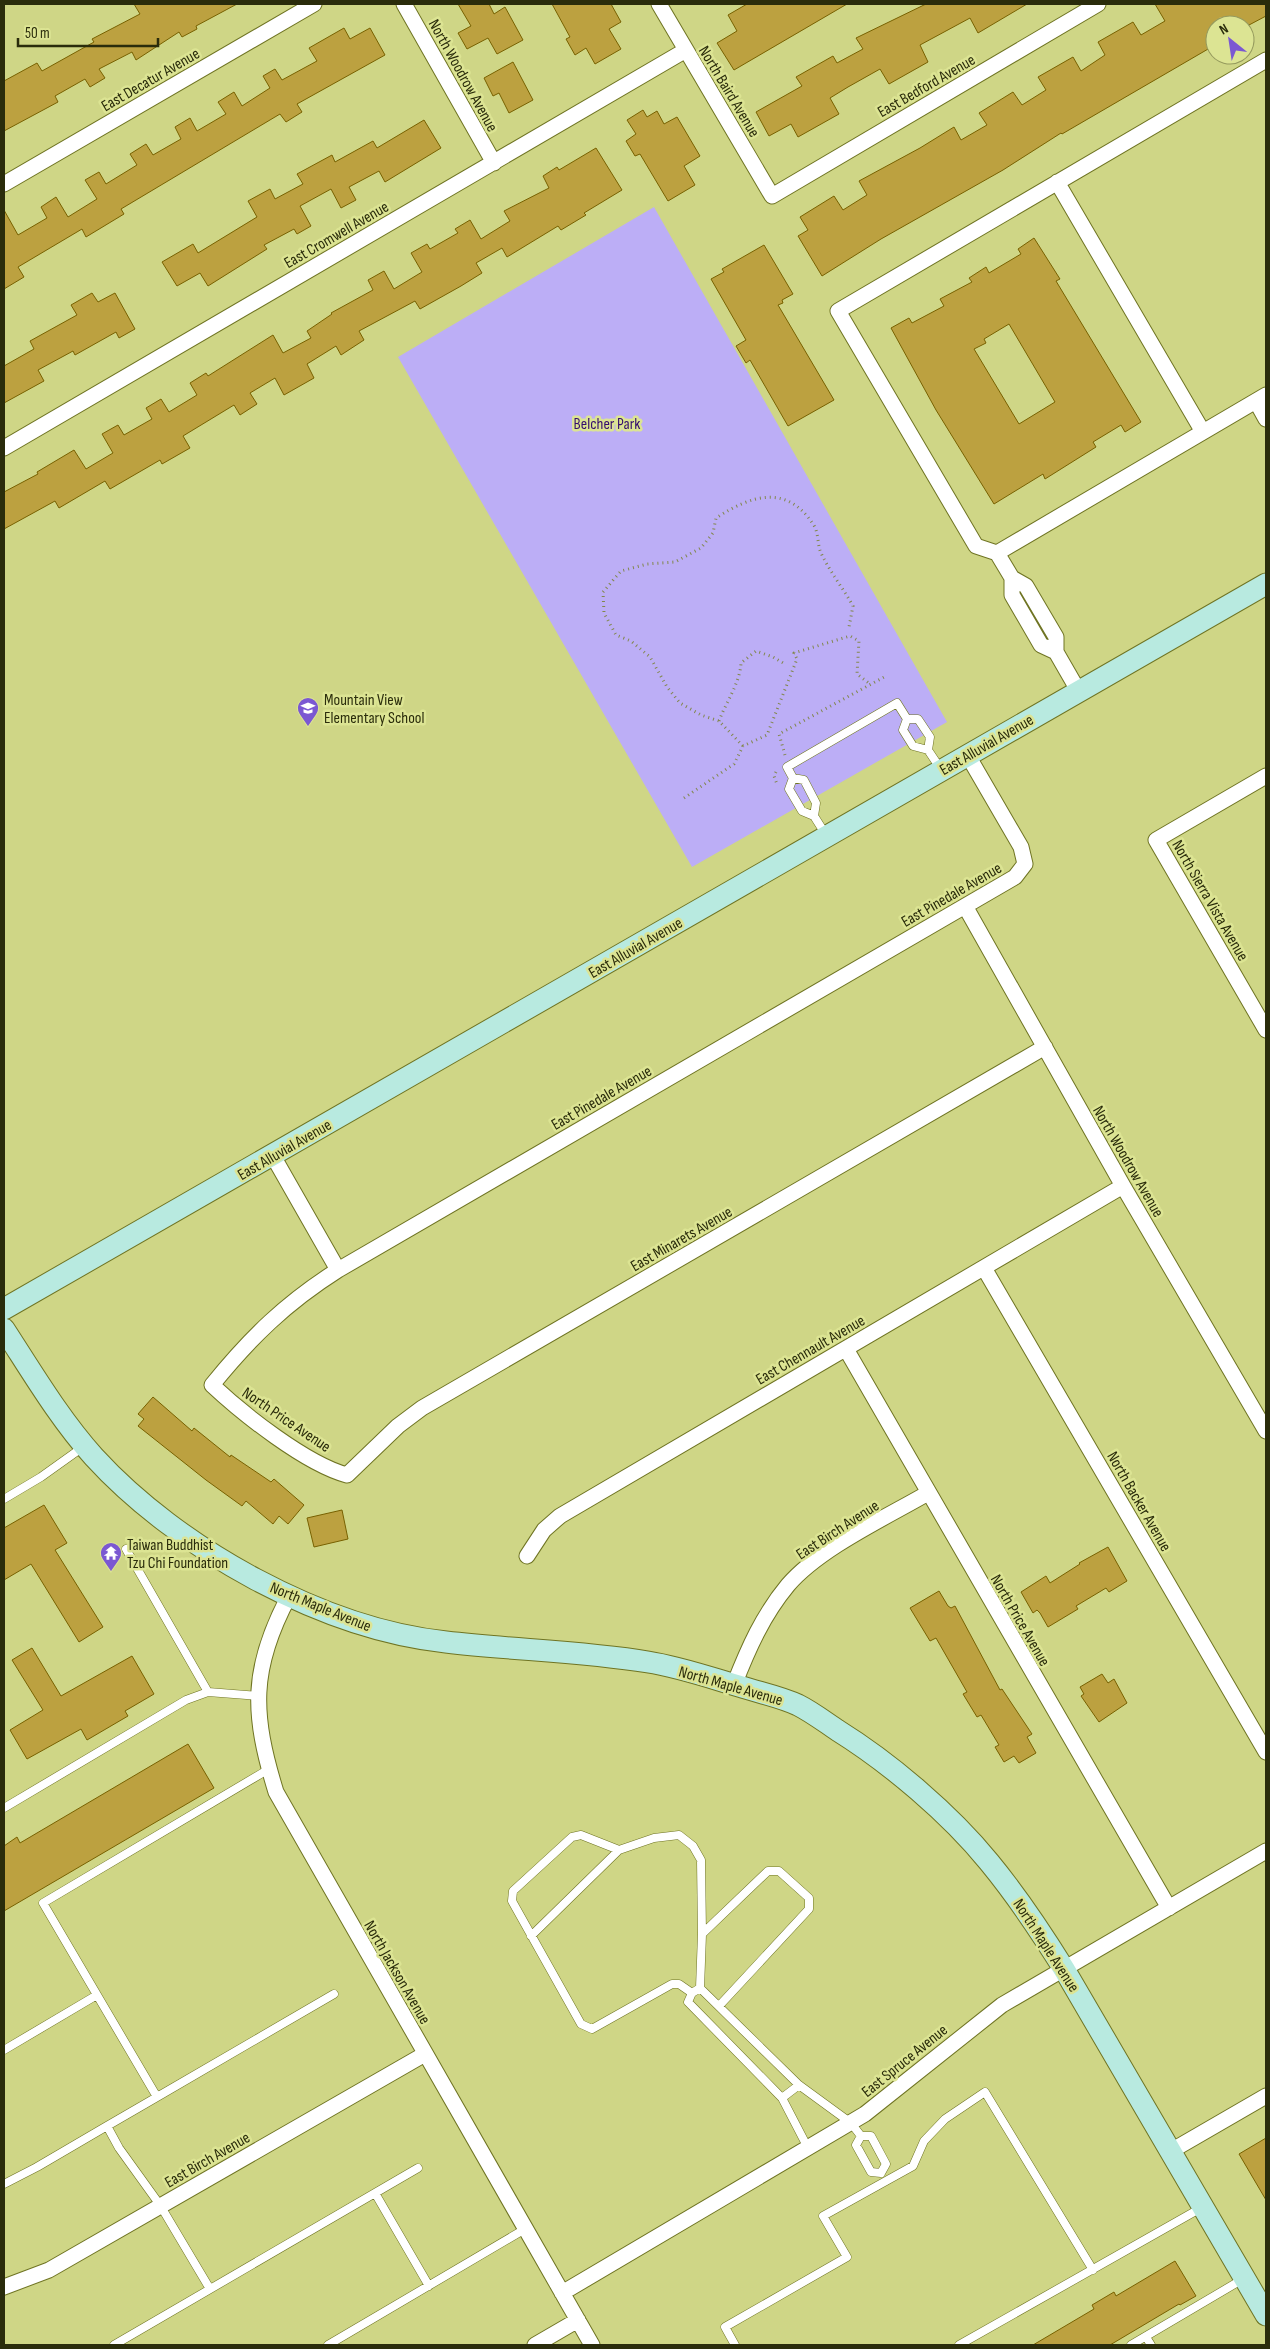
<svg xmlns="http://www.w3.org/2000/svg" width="1270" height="2349" viewBox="0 0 1270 2349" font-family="'Sofia Sans Condensed',sans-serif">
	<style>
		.green { fill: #bcaef6 }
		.building { fill: #bca140; stroke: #786100; fill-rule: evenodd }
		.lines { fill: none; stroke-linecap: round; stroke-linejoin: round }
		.lane-casing { stroke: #6f7423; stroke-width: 9 }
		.street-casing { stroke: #6f7423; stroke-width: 17 }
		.secondary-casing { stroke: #6f7423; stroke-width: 23 }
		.path { stroke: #82874d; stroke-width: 3; stroke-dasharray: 1 4; stroke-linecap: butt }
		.lane { stroke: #fff; stroke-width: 8 }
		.street { stroke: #fff; stroke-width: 15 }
		.secondary { stroke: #b8eae0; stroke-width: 21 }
		.labels { text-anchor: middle; stroke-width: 5; stroke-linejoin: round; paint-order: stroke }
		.street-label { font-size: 16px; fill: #2a2c0b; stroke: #dce493 }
		.park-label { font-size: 16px; fill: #340c6e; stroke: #dce493 }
		.poi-label { font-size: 16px; fill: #2a2c0b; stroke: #dce493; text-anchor: start }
	</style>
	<rect width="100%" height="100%" fill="#cfd686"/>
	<!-- green -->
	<path class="green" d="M654 207 947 722 692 867 398 357Z"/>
	<!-- building -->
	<path class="building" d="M134 4H237L196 26 197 29 182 37 179 32 136 60 132 52 99 69 105 78 90 87 85 79 55 96 58 102 4 131V81L37 63 42 71 94 42 92 39 140 14Z
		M458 4H489L494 14 505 7 523 40 497 54 488 38 467 49 458 33 471 26Z
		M552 4H611L621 22 609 29 621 49 595 64 586 48 575 55 566 39 570 37Z
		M747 4H847L734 70 717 43 737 31 728 15Z
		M926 4H1027L978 33 970 18 920 45 928 62 889 84 880 69 848 87 830 98 839 114 798 137 791 124 769 136 756 112 802 86 796 77 833 56 837 63 863 49 856 38Z
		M1155 4H1266V16L1249 25H1215V45L1062 134 1061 133 1003 170 881 239 822 276 798 236 808 230 800 217 834 196 843 210 867 195 859 181 920 148 954 127 961 140 987 125 979 113 1013 92 1022 105 1046 90 1038 77 1073 57 1081 71 1105 55 1098 42 1133 22 1141 35 1165 21Z
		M344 28 350 39 370 28 385 55 297 104 302 112 286 122 280 114 121 209 124 214 86 237 82 229 18 267 24 277 4 289V210L18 235 47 218 41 207 56 197 68 217 97 199 85 180 99 172 106 184 137 165 130 154 146 144 153 155 181 139 175 127 190 118 197 131 226 114 218 102 234 92 242 106 270 88 263 76 275 69 282 80 317 61 309 48Z
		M513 62 533 100 509 113 499 93 493 96 484 78Z
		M643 110 647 117 657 111 664 124 677 117 700 156 684 166 695 185 668 201 640 154 635 156 626 141 636 134 627 120Z
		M424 120 441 148 385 182 379 171 349 187 356 200 341 208 331 189 300 206 311 226 297 234 294 229 264 245 267 249 208 286 200 273 177 286 162 262 193 244 198 253 257 217 248 201 270 189 275 199 303 184 297 174 332 155 335 162 373 141 377 148Z
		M596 148 622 190 584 213 586 215 561 230 558 226 507 257 502 248 476 263 482 273 461 286 420 309 415 301 359 331 364 340 341 355 336 346 307 364 314 378 284 395 275 378 250 393 257 404 240 415 234 405 183 436 190 448 162 464 160 460 110 489 105 481 59 508 55 501 4 529V492L38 474 37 472 74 450 86 469 113 453 102 434 118 425 124 435 152 419 146 408 161 399 169 412 197 395 190 383 206 373 208 376 273 335 283 353 311 338 307 331 332 314 331 313 373 290 368 280 384 271 394 289 422 272 411 253 427 244 430 249 458 233 455 229 470 220 481 239 510 221 504 211 549 188 543 176 557 167 559 170Z
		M1034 238 1060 279 1056 281 1141 422 1125 432 1121 425 1093 442 1096 447 1045 479 1043 474 994 504 936 410 891 328 909 318 912 323 944 306 940 299 972 282 969 278 986 267 989 273 1021 254 1018 249ZM1009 324 1055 402 1019 424 974 349 986 343 984 339Z
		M764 245 793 294 782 300 783 303 778 305 834 400 788 426 750 360 746 363 736 346 746 340 711 279 724 272 722 269Z
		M92 293 98 302 115 293 135 329 119 338 116 332 75 355 73 351 38 370 44 381 4 403V366L34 349 30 341 77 315 71 305Z
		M153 1397 192 1431 194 1428 230 1457 231 1455 271 1482 274 1479 304 1505 288 1524 279 1516 273 1524 246 1501 242 1506 206 1480 138 1426 144 1419 138 1414Z
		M44 1505 67 1543 55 1550 103 1627 79 1642 31 1564 4 1580V1528Z
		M342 1510 348 1539 314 1547 307 1518Z
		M1108 1547 1127 1581 1109 1592 1106 1588 1076 1606 1078 1609 1048 1627 1040 1613 1037 1610 1033 1613 1021 1592 1046 1576 1050 1583 1080 1564 1079 1563Z
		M939 1591 948 1606 951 1608 955 1606 1000 1690 1002 1689 1032 1734 1027 1737 1036 1753 1019 1763 1014 1756 1004 1762 995 1747 999 1745 981 1715 977 1717 963 1694 967 1692 936 1638 930 1641 910 1608Z
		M32 1648 61 1696 132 1656 154 1694 125 1711 128 1716 87 1740 81 1729 27 1759 10 1730 43 1710 12 1660Z
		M1102 1674 1108 1683 1114 1679 1127 1703 1099 1722 1081 1696 1084 1694 1080 1687Z
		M188 1744 214 1788 4 1911V1846L17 1837 20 1843Z
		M1266 2138V2200L1239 2154Z
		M1175 2261 1196 2296 1180 2305 1179 2304 1110 2345H1033L1094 2309 1092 2305 1114 2292 1116 2296Z"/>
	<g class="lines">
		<!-- lane casing -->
		<g class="lane-casing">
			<path id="lane" d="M928 750 913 746 903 730 907 719H918L930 737 928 750 940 768
				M793 778 787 767 897 703 907 719
				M814 816 816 803 804 780 793 778 789 789 802 811 814 816 826 835
				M4 1499 41 1477 83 1447
				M126 1549 208 1692 259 1696
				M4 1808 186 1700 208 1692
				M531 1936 619 1850
				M700 1988 702 1934 768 1871H779L809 1898V1909L719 2006
				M692 1993 679 1984H672L592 2029 581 2024 512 1901 513 1891 572 1837 581 1835 619 1850 654 1838 679 1835 693 1846 701 1860 702 1934
				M4 2050 97 1995
				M157 2097 334 1994
				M782 2098 799 2085
				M861 2136 856 2145 871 2172 881 2173
				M808 2148 782 2098 688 2002 692 1993 700 1988 799 2085 851 2123 861 2136H871L886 2164 881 2173
				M4 2184 37 2167 107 2126
				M375 2193 429 2286
				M210 2289 160 2205 119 2148 107 2126 157 2097 43 1903 269 1769
				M1146 2337 1151 2345
				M114 2345 418 2168
				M328 2345 525 2229
				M735 2345 725 2327 847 2257 823 2216 913 2166 924 2141 945 2119 985 2092 1093 2270
				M959 2345 1201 2208
				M1131 2345 1243 2279"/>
		</g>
		<!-- street casing -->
		<g class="street-casing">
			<path id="street" d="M404 4 494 163
				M659 4 772 196 1098 4
				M1266 60 838 311 976 546 997 553 1266 395
				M1057 182 1203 432
				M4 184 314 4
				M1256 401 1266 419
				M4 448 686 50
				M997 553 1012 578 1026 586 1056 637V652
				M1012 578V595L1041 645 1056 652 1079 692
				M967 754 1021 847 1025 864 1015 877 338 1270C286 1303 251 1337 212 1385 243 1414 306 1464 347 1475L398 1426 422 1408 1045 1047
				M1266 776 1156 840 1266 1030
				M965 906 1123 1186 1266 1431
				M273 1156 338 1270
				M984 1268 1266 1752
				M846 1349 1169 1908
				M527 1556 544 1530 560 1516 1123 1186
				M289 1596C250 1669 252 1714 276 1792L592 2345
				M734 1685C748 1649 763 1615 788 1585 820 1548 885 1518 928 1493
				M1171 2151 1266 2096
				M4 2287 49 2270 425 2054
				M562 2293 865 2114 1002 2005 1266 1851
				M535 2345 578 2320"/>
		</g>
		<!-- secondary casing -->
		<g class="secondary-casing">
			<path id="secondary" d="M4 1309 1266 584
				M4 1329C32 1372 59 1418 94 1457 178 1549 323 1629 446 1642 513 1650 581 1651 648 1662 680 1667 711 1678 742 1687 761 1693 781 1697 798 1705 812 1712 825 1722 837 1730 890 1763 950 1814 989 1862 1017 1896 1041 1932 1064 1969L1266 2315"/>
		</g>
		<!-- path -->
		<path class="path" d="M719 721C726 702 740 683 741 663L756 651 773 657 785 664
			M743 746 719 721 701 715 680 703 667 687 650 657 631 641 616 635 604 613 603 592 621 571 647 564 675 562 701 548 713 533 716 518C750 496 786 483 813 524 819 532 817 544 821 553 830 572 843 588 853 606L849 627
			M785 755 779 734 886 676
			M776 772 774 776 777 784
			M684 798 734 764 743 746 767 735 797 659 794 653 850 636 859 641 857 674 870 684"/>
		<!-- lane -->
		<use href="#lane" class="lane"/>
		<!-- street -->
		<use href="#street" class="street"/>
		<!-- secondary -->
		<use href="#secondary" class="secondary"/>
	</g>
	<!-- icons -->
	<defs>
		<g id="school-pin" transform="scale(1.125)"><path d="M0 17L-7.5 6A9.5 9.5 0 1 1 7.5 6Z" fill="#7b58d2" stroke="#dce493"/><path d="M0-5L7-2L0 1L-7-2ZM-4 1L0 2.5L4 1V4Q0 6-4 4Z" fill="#fff"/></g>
		<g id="temple-pin" transform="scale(1.125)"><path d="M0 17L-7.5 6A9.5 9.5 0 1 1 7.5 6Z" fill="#7b58d2" stroke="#dce493"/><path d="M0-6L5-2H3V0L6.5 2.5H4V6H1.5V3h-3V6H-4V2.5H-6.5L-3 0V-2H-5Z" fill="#fff"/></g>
	</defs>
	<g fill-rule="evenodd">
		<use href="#school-pin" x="308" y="708"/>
		<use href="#temple-pin" x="111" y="1553"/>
	</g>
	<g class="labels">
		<!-- street labels -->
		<g class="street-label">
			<text transform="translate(464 75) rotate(61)" y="6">North Woodrow Avenue</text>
			<text transform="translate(150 79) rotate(-30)" y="6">East Decatur Avenue</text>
			<text transform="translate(926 85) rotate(-30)" y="6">East Bedford Avenue</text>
			<text transform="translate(730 91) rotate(59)" y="6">North Baird Avenue</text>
			<text transform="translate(336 234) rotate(-30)" y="6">East Cromwell Avenue</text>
			<text transform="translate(986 744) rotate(-30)" y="6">East Alluvial Avenue</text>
			<text transform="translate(951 894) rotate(-30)" y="6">East Pinedale Avenue</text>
			<text transform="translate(1211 900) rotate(60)" y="6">North Sierra Vista Avenue</text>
			<text transform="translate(635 947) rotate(-30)" y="6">East Alluvial Avenue</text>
			<text transform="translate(601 1097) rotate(-30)" y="6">East Pinedale Avenue</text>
			<text transform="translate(284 1149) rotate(-30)" y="6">East Alluvial Avenue</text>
			<text transform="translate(1129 1161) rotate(60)" y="6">North Woodrow Avenue</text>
			<text transform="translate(681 1238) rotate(-30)" y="6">East Minarets Avenue</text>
			<text transform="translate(810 1349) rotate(-30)" y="6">East Chennault Avenue</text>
			<text transform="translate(287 1419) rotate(34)" y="6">North Price Avenue</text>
			<text transform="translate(1140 1501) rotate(60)" y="6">North Backer Avenue</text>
			<text transform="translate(837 1529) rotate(-33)" y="6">East Birch Avenue</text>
			<text transform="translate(321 1606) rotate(22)" y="6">North Maple Avenue</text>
			<text transform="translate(1021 1620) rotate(60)" y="6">North Price Avenue</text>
			<text transform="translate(731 1685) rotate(16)" y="6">North Maple Avenue</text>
			<text transform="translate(1047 1945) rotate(57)" y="6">North Maple Avenue</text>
			<text transform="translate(398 1972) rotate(60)" y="6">North Jackson Avenue</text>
			<text transform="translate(904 2060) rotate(-39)" y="6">East Spruce Avenue</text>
			<text transform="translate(207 2159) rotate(-30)" y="6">East Birch Avenue</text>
		</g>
		<!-- park labels -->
		<g class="park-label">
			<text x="607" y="429">Belcher Park</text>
		</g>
		<!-- poi labels -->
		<g class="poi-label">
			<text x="324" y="705">Mountain View<tspan x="324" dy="18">Elementary School</tspan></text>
			<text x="127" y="1550">Taiwan Buddhist<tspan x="127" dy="18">Tzu Chi Foundation</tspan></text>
		</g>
	</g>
	<!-- border -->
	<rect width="1270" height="2349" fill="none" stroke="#2a2c0b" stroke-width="10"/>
	<!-- north arrow -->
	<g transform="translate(1230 40) rotate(330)"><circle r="24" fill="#dce493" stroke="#959a5d"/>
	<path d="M0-4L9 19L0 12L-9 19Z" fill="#7b58d2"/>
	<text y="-8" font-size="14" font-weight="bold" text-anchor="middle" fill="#2a2c0b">N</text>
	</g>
	<!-- scale -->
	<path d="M18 38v8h140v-8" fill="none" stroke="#2a2c0b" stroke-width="2.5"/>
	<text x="25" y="38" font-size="15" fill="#2a2c0b" stroke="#dce493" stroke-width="4" paint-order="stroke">50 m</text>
</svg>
